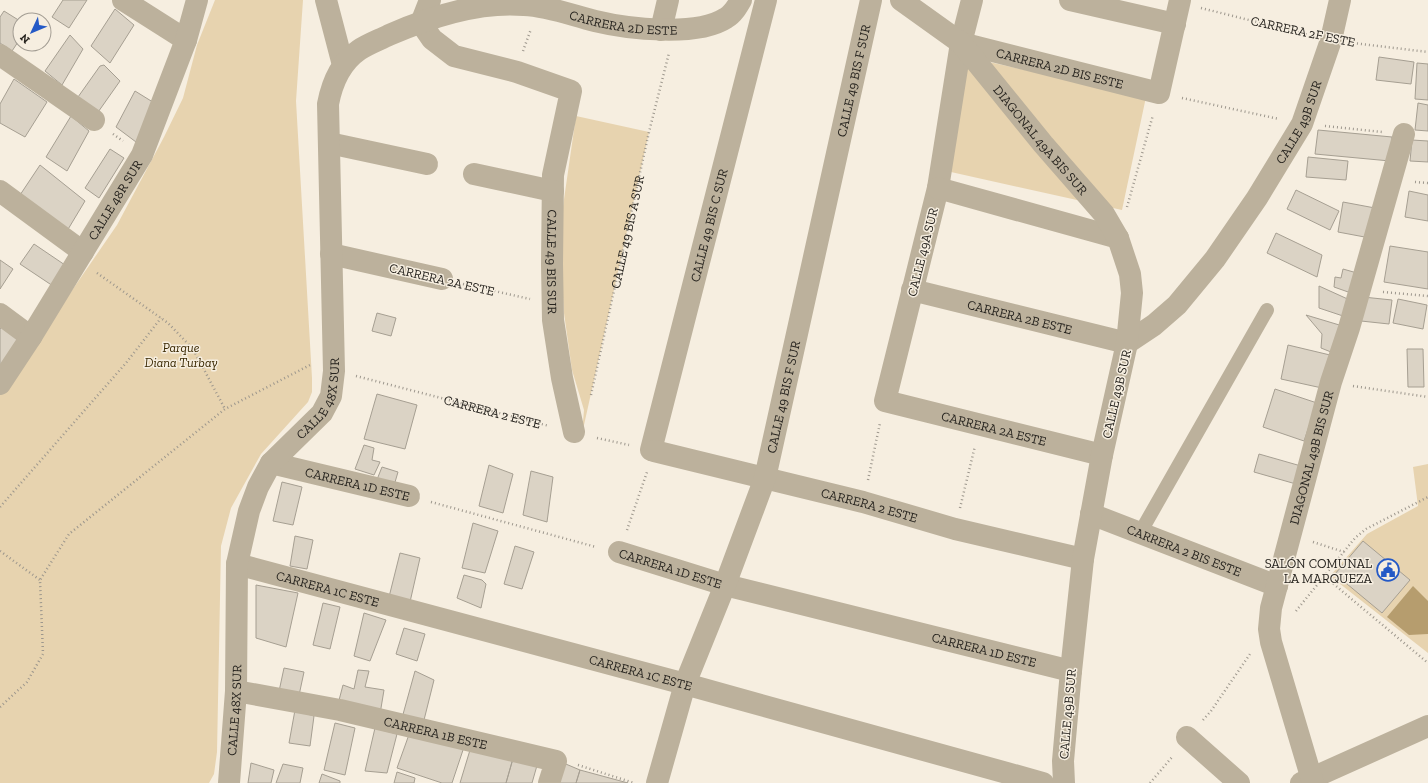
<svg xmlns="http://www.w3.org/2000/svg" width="1428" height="783" viewBox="0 0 1428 783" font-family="'Zilla Slab',serif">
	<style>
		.green { fill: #e7d3af }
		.water { fill: #b69d6e }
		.building { fill: #dbd3c5; stroke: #a69f92 }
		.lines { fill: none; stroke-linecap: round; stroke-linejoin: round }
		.path { stroke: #9d978d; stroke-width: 2.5; stroke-dasharray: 1 3; stroke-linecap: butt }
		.service { stroke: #bcb19c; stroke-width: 14 }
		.minor { stroke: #bcb19c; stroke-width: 22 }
		.tertiary { stroke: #bcb19c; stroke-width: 22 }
		.labels { text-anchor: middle; stroke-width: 3; stroke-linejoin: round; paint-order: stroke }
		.street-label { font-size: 13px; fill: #27241f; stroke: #f6eee0 }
		.park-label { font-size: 13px; font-style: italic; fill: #392700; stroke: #f6eee0 }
		.poi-label { font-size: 13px; fill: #27241f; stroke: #f6eee0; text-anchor: end }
	</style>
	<rect width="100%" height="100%" fill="#f6eee0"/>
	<!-- green -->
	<path class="green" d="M215 0H303L296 101 312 378V392L308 402 261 454 231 508 221 546 217 752 214 774 209 783H0V395L117 225 164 137 183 98 197 45Z
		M967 57 1146 97 1122 210 942 170Z
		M576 116 649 132 582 434 584 410 572 370 564 313 559 234Z
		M1428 464V653L1330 576 1367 534 1418 506 1413 467Z"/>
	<!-- water -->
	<path class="water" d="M1413 586 1428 601V634L1409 635 1387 617Z"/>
	<!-- building -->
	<path class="building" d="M63 0H87L69 28 52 17Z
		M115 9 134 25 110 63 91 46Z
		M4 11 20 21V39L12 51 0 43V17Z
		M70 35 83 49 62 85 45 71Z
		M1379 57 1414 62 1411 84 1376 80Z
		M1417 63 1428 64V100L1415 99Z
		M104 65 120 81 96 115 78 97 100 66Z
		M14 79 47 102 25 137 0 123V104Z
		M135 91 156 104 136 142 116 127Z
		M1418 103 1428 105V131L1415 130Z
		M71 116 89 131 67 171 46 157Z
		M1318 130 1392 137 1390 161 1315 154Z
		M1412 140 1428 141V162L1410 161Z
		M110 149 124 158 99 198 85 188Z
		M1308 157 1348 161 1346 180 1306 177Z
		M40 165 85 201 67 231 20 195Z
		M1296 190 1339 211 1330 230 1287 209Z
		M1409 191 1428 195V221L1405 217Z
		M1343 202 1375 208 1370 238 1338 232Z
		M1276 233 1322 255 1317 277 1267 253Z
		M34 244 65 265 53 286 20 264Z
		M1390 246 1428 252V289L1384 282Z
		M0 260 13 269 0 289Z
		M1343 269 1357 273 1351 293 1334 287 1335 277 1341 278Z
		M1319 286 1352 301 1349 318 1319 308Z
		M1363 297 1392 300 1389 324 1361 321Z
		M1398 299 1427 305 1423 329 1393 323Z
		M377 313 396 318 391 336 372 331Z
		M1306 315 1346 327 1336 354 1321 348 1322 334Z
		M3 325 22 339 0 371V329Z
		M1288 345 1330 355 1322 388 1281 379Z
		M1407 349H1423L1424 387H1408Z
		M1275 389 1317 403 1304 441 1263 427Z
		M377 394 417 405 405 449 364 439Z
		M364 445 374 448 372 460 380 462 374 475 355 469Z
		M1259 454 1301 466 1296 484 1254 472Z
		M489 465 513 474 503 513 479 506Z
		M382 467 398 472 393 489 376 482Z
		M531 471 553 477 547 522 523 515Z
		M282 482 302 487 293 525 273 521Z
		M473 523 498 531 485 573 462 568Z
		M295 536 313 540 307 569 290 566Z
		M1363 541 1410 580 1382 613 1335 574Z
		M515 546 534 552 522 589 504 584Z
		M400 553 420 558 410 602 389 597Z
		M464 575 482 580 486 584 481 608 457 598Z
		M256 585 298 593 286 647 256 638Z
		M323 603 340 607 330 649 313 645Z
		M364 613 386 620 370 661 354 656Z
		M404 628 425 634 417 661 396 654Z
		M284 668 304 672 298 700 278 696Z
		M358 670 369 671 365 687 384 690 380 714 338 704 343 685 354 689Z
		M415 671 434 680 423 724 402 718Z
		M295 710 314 716 310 746 289 743Z
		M335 723 355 728 345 775 324 770Z
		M375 728 397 734 387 773 365 771Z
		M411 729 464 747 452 783H442L397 768Z
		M470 750 514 755 506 783H460Z
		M514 755 538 762 532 783H506Z
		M561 762 580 770 576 783H554Z
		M251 763 274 770 271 783H248Z
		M283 764 303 768 300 783H276Z
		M580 770 628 783H576Z
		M397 772 415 778 414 783H394Z
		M322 774 340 781V783H319Z"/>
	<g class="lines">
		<!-- path -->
		<g class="path">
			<path d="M1201 8 1309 35"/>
			<path d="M1353 43 1428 52"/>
			<path d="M523 51 531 29"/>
			<path d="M1182 98 1279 119"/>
			<path d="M1325 126 1382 132"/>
			<path d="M113 134 123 141"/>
			<path d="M1415 182 1428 183"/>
			<path d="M1127 207 1153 115"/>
			<path d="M97 273 168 323 193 349 225 409"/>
			<path d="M463 284 530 299"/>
			<path d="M1383 292 1428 296"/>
			<path id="s1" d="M356 376 549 426"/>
			<path d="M1353 386 1428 397"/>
			<path id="s2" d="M591 395 649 132 669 53"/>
			<path d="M597 438 629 445"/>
			<path d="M868 480 880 423"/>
			<path d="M431 502 596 547"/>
			<path d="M0 507 126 363 161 318"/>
			<path d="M960 508 975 446"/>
			<path d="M627 530 647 472"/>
			<path d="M1313 542 1344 552"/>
			<path d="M0 551 40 580"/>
			<path d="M1324 576 1428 663"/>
			<path d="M1296 611 1355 538 1366 529 1428 497"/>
			<path d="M0 707 27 682 43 654 40 580 69 534 225 409 310 365"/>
			<path d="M1203 720 1211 711 1250 654"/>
			<path d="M578 765 634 783"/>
			<path d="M1150 783 1173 756"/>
		</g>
		<!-- service -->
		<path class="service" d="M1140 533 1267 310"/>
		<!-- minor -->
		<g class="minor">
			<path d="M123 0 186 40"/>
			<path d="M326 0 343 65"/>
			<path id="s3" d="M430 0 421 23 432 39 454 56 517 72 571 91 553 175 552 264 553 320 562 378 574 432"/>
			<path id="s4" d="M972 0 961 43 938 188 885 401 1102 455"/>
			<path d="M1070 0 1175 24"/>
			<path d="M661 30 668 0"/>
			<path id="s5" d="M961 43 1159 93 1180 0"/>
			<path d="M0 55 94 120"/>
			<path d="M329 143 427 164"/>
			<path d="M474 174 553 191"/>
			<path d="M938 188 1118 238"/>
			<path d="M0 191 83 252"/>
			<path d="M331 254 442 279"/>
			<path id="s6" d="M912 290 1127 343 1154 325 1177 305 1215 259 1257 198 1302 124 1331 40 1340 0"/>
			<path d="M0 314 31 337"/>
			<path id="s7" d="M0 384 31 337 142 155 186 40 197 0"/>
			<path id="s8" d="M651 450 766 0"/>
			<path id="s9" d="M654 451 863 502 955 529 1083 559"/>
			<path id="s10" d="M271 463 409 496"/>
			<path id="s11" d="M1091 514 1277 586"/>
			<path id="s12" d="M619 552 725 585 1071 671"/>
			<path id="s13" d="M237 564 685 684 1043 783"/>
			<path id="s14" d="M236 691 340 710 556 761 549 783"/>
			<path d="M1187 737 1239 783"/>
			<path id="s15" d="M657 783 685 684 725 585 765 478 871 0"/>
			<path d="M1301 783 1428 726"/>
			<path id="s16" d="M1313 783 1271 642 1269 629 1271 608 1331 382 1349 328 1404 134"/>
		</g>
		<!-- tertiary -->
		<g class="tertiary">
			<path id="s17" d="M901 0 961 43 1043 144 1104 214 1118 238 1130 274 1132 293 1127 343 1102 455 1083 559 1071 671 1063 761 1064 783"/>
			<path id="s18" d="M229 783 236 691 237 564 249 511 258 487 271 463 322 413 331 396 334 371 328 104C332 83 340 63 359 50 368 44 379 40 389 35 430 17 478 1 524 5 548 6 571 15 595 21 628 29 697 37 726 18 733 14 737 7 741 0"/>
		</g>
	</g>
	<!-- icons -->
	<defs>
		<g id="civic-ring" transform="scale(1.15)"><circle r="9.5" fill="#f6eee0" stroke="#2459c6" stroke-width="1.5"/><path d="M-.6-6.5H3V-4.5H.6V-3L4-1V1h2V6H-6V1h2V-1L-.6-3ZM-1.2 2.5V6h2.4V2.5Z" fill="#2459c6"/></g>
	</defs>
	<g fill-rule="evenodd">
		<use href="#civic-ring" x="1388" y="570"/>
	</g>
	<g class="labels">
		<!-- street labels -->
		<g class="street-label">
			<text dy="5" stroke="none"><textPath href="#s18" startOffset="1048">CARRERA 2D ESTE</textPath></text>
			<text transform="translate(1303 31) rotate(12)" y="5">CARRERA 2F ESTE</text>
			<text dy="5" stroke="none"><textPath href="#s5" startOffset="102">CARRERA 2D BIS ESTE</textPath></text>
			<text dy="5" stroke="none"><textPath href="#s15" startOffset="731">CALLE 49 BIS F SUR</textPath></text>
			<text dy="5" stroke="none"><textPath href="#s6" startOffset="505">CALLE 49B SUR</textPath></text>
			<text dy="5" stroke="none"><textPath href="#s17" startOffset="199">DIAGONAL 49A BIS SUR</textPath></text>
			<text dy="5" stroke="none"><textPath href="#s7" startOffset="217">CALLE 48R SUR</textPath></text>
			<text dy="5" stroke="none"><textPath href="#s8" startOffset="232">CALLE 49 BIS C SUR</textPath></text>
			<text dy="5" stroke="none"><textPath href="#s2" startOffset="167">CALLE 49 BIS A SUR</textPath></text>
			<text transform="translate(922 252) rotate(-76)" y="5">CALLE 49A SUR</text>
			<text dy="5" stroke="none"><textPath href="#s3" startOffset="367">CALLE 49 BIS SUR</textPath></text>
			<text transform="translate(442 279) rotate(13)" y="5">CARRERA 2A ESTE</text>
			<text dy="5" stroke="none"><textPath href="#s6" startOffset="111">CARRERA 2B ESTE</textPath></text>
			<text transform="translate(1116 394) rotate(-77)" y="5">CALLE 49B SUR</text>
			<text dy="5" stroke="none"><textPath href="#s18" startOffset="410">CALLE 48X SUR</textPath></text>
			<text dy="5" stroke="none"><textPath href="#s15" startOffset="407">CALLE 49 BIS F SUR</textPath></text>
			<text dy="5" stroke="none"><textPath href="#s1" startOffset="141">CARRERA 2 ESTE</textPath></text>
			<text dy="5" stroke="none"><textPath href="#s4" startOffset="523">CARRERA 2A ESTE</textPath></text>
			<text dy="5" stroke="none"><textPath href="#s16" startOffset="337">DIAGONAL 49B BIS SUR</textPath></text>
			<text dy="5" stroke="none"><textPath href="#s10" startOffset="89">CARRERA 1D ESTE</textPath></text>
			<text dy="5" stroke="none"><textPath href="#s9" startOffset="222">CARRERA 2 ESTE</textPath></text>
			<text dy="5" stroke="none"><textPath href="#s11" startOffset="100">CARRERA 2 BIS ESTE</textPath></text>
			<text dy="5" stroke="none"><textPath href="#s12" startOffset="54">CARRERA 1D ESTE</textPath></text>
			<text dy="5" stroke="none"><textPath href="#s13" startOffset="94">CARRERA 1C ESTE</textPath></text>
			<text dy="5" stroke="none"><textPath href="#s12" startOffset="378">CARRERA 1D ESTE</textPath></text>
			<text dy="5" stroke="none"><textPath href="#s13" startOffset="418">CARRERA 1C ESTE</textPath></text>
			<text dy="5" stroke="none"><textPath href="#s18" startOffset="73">CALLE 48X SUR</textPath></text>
			<text transform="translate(1067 714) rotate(-85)" y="5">CALLE 49B SUR</text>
			<text dy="5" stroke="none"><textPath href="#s14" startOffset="204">CARRERA 1B ESTE</textPath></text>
		</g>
		<!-- park labels -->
		<g class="park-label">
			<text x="181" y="352">Parque<tspan x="181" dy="15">Diana Turbay</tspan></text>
		</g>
		<!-- poi labels -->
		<g class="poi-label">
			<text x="1372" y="568">SALÓN COMUNAL<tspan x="1372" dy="15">LA MARQUEZA</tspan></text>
		</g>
	</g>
	<!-- north arrow -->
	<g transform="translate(32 32) rotate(226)"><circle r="19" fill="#f6eee0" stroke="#a39d93"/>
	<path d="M0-3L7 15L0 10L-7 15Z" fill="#2459c6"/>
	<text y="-6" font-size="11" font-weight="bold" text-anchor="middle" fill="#27241f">N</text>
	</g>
</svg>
